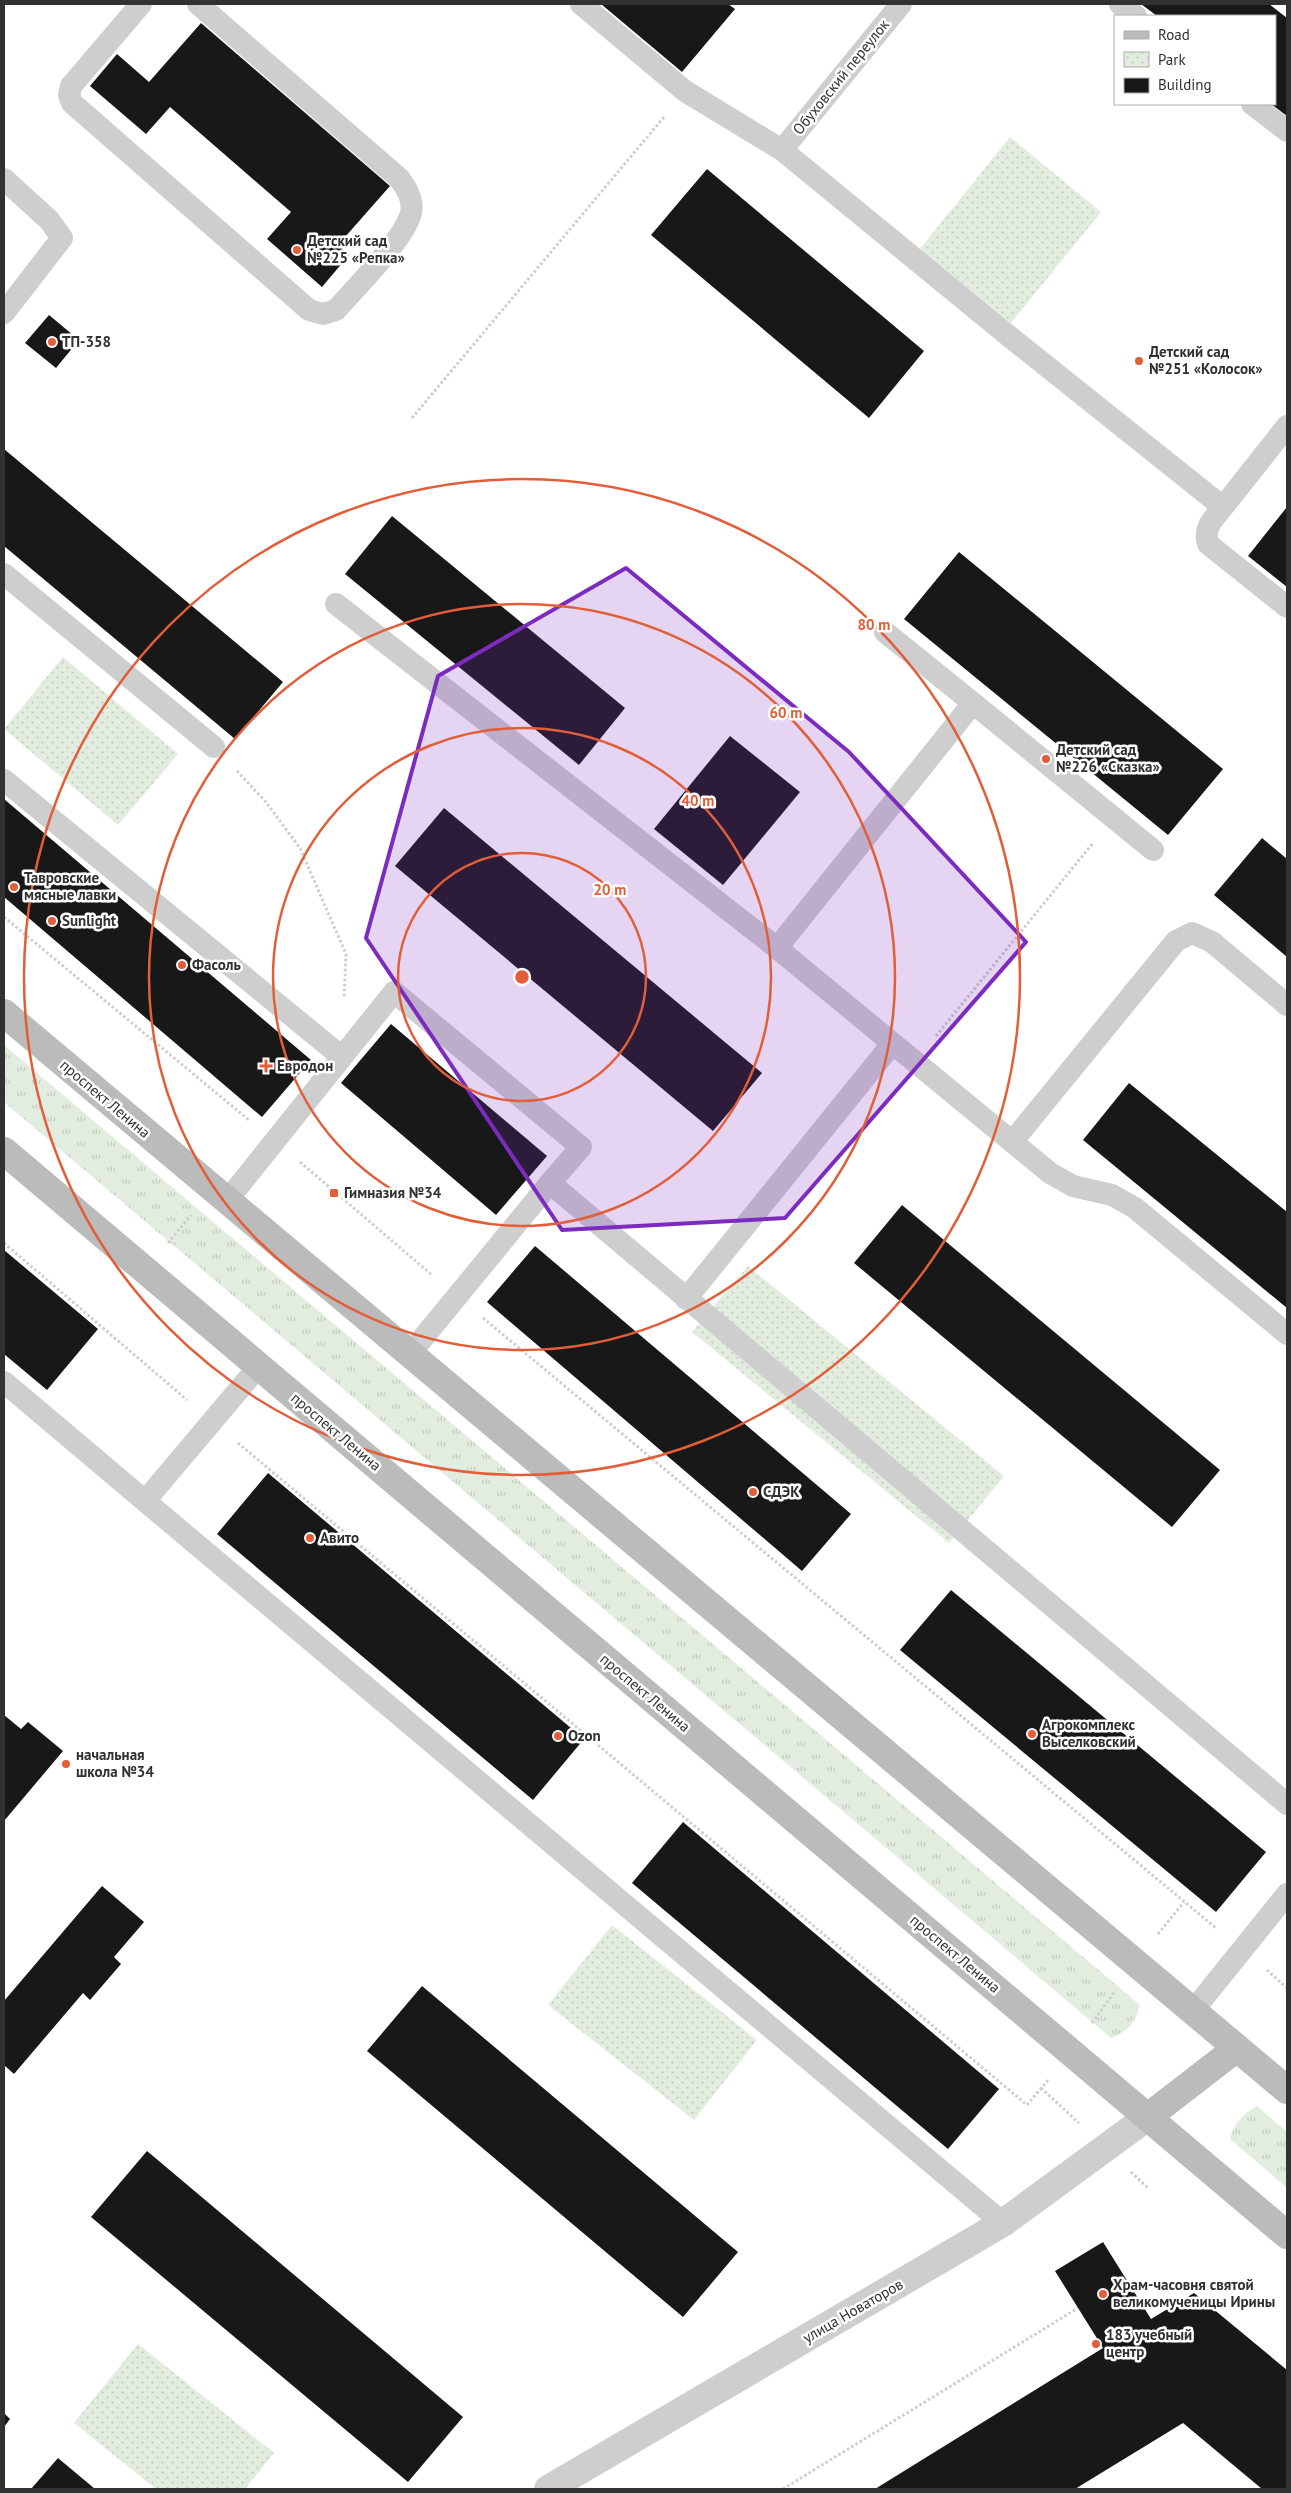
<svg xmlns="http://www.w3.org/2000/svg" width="1291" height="2493" viewBox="0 0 1291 2493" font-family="'PT Sans',sans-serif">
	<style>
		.grass { fill: url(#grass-tufts) }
		.park { fill: url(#park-dots) }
		.building { fill: #181818 }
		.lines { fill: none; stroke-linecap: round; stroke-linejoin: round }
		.path { stroke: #cecece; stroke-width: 3; stroke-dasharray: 2.5 2.5; stroke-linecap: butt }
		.service { stroke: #cecece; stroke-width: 22 }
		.minor { stroke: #cecece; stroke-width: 28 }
		.secondary { stroke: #bbb; stroke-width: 28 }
		.marked { fill: #7b2cbf; fill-opacity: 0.2; stroke: #7b2cbf; stroke-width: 4; stroke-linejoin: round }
		.ring { fill: none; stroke: #e15e39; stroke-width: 2.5 }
		.poi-dot { fill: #e15e39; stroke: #fff; stroke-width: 2 }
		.labels { text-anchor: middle; stroke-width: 5; stroke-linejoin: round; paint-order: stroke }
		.street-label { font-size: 15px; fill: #313131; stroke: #fff }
		.poi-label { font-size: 15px; font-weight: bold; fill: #313131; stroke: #fff; text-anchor: start }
		.centre { fill: #e15e39; stroke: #fff; stroke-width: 2.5 }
		.ring-label { font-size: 15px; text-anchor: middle; font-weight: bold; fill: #e15e39; stroke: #fff; stroke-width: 5; stroke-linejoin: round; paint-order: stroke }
	</style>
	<defs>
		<pattern id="grass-tufts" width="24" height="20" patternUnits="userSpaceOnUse" patternTransform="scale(1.25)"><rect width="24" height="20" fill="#e2eddf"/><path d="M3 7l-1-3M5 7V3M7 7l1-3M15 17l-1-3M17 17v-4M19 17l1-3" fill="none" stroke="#c2ccc0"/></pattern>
		<pattern id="park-dots" width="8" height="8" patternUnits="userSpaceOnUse" patternTransform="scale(1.25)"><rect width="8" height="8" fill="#e2eddf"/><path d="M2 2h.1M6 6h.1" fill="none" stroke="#c2ccc0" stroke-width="1.8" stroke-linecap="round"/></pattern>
	</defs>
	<rect width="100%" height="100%" fill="#fff"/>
	<!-- grass -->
	<path class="grass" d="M4 1045 1140 2005C1135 2022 1129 2031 1111 2038L4 1102Z
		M1257 2106 1287 2132V2188L1230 2139C1235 2122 1242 2115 1257 2106Z"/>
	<!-- park -->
	<path class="park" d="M1010 137 1101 212 1011 323 920 249Z
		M63 657 178 754 118 825 4 729Z
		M748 1266 1004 1476 949 1543 692 1332Z
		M612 1925 757 2040 694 2120 548 2005Z
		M138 2344 274 2453 245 2489H156L74 2423Z"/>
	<!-- building -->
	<path class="building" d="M601 4H728L735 9 682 72Z
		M1141 4H1269L1287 18V116L1271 104H1275V16H1157Z
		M201 23 390 186 338 245 349 255 322 287 267 239 291 212 170 107 146 134 90 86 117 54 149 82Z
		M707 169 924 351 869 418 651 235Z
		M49 315 79 340 56 368 25 343Z
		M4 449 283 682 235 739 4 546Z
		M1287 507V587L1248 556Z
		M392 516 625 708 579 765 345 574Z
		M959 552 1223 769 1168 835 904 619Z
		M730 736 800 792 723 885 654 829Z
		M4 799 311 1060 262 1117 4 897Z
		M444 808 762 1073 713 1131 395 866Z
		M1262 838 1287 859V957L1214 895Z
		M391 1024 547 1156 496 1215 341 1083Z
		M1129 1083 1287 1212V1308L1083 1140Z
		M902 1205 1220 1470 1172 1527 854 1263Z
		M535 1246 851 1514 802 1571 487 1302Z
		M4 1250 98 1329 47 1390 4 1354Z
		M268 1473 584 1739 533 1800 217 1534Z
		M951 1590 1266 1852 1216 1912 900 1650Z
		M4 1715 21 1729 28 1722 63 1751 4 1821Z
		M683 1822 999 2089 948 2149 632 1883Z
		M102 1886 144 1922 114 1957 121 1964 90 2000 83 1993 14 2074 4 2065V2001Z
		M422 1986 738 2252 683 2317 367 2051Z
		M147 2151 463 2417 408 2482 91 2217Z
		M1103 2242 1151 2319 1194 2293 1287 2370V2489H1262L1183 2423 1075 2489H875L1103 2348 1055 2271Z
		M4 2413 10 2419 4 2427Z
		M58 2458 95 2489H31Z"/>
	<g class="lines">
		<!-- path -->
		<path class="path" d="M412 418 664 117
			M237 771 265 801 300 848 346 954 344 999
			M4 917 249 1120
			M936 1036 1093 843
			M300 1162 432 1275
			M4 1243 187 1400
			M168 1243 191 1215
			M483 1318 1216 1928
			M238 1443 1027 2105 1049 2079
			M1158 1934 1184 1902
			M1267 1970 1287 1988
			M1092 2023 1115 1991
			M1041 2088 1079 2123
			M1131 2172 1149 2189
			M783 2489 1078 2308"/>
		<!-- service -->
		<path class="service" d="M141 4 71 86 69 95 72 103 309 310 323 314 336 310C355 288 404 240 411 213 414 200 406 187 399 178L198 4
			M581 4 685 91 782 150 1010 337 1223 507 1287 426
			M1120 4 1136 16
			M1252 104 1287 131
			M782 150 901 4
			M4 179 49 220 62 238 4 313
			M1223 507C1213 519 1203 528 1208 544L1287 607
			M4 574 214 747
			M336 604 777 948
			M885 632 973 703
			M4 780 342 1057
			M1153 850 973 703 777 948 1050 1173 1073 1186 1112 1195 1135 1208 1287 1334
			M1012 1142 1176 941 1192 933 1212 942 1287 1005
			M226 1202 394 992 581 1147 550 1183
			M686 1299 892 1044
			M409 1355 550 1183 1287 1804
			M258 1367 145 1501 1003 2223
			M4 1382 145 1501
			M1192 2012 1287 1894"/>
		<!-- minor -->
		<path class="minor" d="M548 2489 1003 2223 1149 2116"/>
		<!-- secondary -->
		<path class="secondary" d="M4 1013 1287 2090
			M4 1151 1287 2235
			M1149 2116 1237 2048"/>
	</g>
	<!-- marked area -->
	<path class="marked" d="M626 568 849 752 1026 942 785 1218 562 1230 366 938 438 676Z"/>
	<!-- distance rings -->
	<g class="ring">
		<circle cx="522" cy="977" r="124"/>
		<circle cx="522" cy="977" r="249"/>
		<circle cx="522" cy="977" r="373"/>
		<circle cx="522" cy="977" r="498"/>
	</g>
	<!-- markers -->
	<g class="poi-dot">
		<circle cx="297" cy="250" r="5"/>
		<circle cx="52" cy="342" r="5"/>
		<circle cx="1139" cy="361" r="5"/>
		<circle cx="1046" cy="759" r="5"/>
		<circle cx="14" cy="887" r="5"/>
		<circle cx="52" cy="921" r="5"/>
		<circle cx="182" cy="965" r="5"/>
		<path d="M263.5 1058.5h5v5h5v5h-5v5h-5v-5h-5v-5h5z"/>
		<rect x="329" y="1188" width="10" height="10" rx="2.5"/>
		<circle cx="753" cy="1492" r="5"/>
		<circle cx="310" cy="1538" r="5"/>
		<circle cx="1032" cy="1734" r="5"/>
		<circle cx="558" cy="1736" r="5"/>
		<circle cx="66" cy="1764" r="5"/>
		<circle cx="1103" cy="2294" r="5"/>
		<circle cx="1096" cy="2344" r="5"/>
	</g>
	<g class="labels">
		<!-- street labels -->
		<g class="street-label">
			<text transform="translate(841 77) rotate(-51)" y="5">Обуховский переулок</text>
			<text transform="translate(105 1099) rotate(40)" y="5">проспект Ленина</text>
			<text transform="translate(336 1432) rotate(40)" y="5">проспект Ленина</text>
			<text transform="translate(645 1693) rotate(40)" y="5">проспект Ленина</text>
			<text transform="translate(955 1954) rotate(40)" y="5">проспект Ленина</text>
			<text transform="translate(853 2311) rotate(-30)" y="5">улица Новаторов</text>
		</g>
		<!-- poi labels -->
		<g class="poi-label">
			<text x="307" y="246">Детский сад<tspan x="307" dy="17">№225 «Репка»</tspan></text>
			<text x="62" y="347">ТП-358</text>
			<text x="1149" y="357">Детский сад<tspan x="1149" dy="17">№251 «Колосок»</tspan></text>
			<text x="1056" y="755">Детский сад<tspan x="1056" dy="17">№226 «Сказка»</tspan></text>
			<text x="24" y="883">Тавровские<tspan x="24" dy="17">мясные лавки</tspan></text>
			<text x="62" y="926">Sunlight</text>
			<text x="192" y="970">Фасоль</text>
			<text x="277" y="1071">Евродон</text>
			<text x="344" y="1198">Гимназия №34</text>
			<text x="763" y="1497">СДЭК</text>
			<text x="320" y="1543">Авито</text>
			<text x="1042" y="1730">Агрокомплекс<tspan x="1042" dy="17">Выселковский</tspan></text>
			<text x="568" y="1741">Ozon</text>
			<text x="76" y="1760">начальная<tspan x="76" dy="17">школа №34</tspan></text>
			<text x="1113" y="2290">Храм-часовня святой<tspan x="1113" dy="17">великомученицы Ирины</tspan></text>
			<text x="1106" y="2340">183 учебный<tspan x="1106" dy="17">центр</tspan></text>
		</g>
	</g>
	<circle cx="522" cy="977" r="8" class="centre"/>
	<g class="ring-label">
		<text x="874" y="630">80 m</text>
		<text x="786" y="718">60 m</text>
		<text x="698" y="806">40 m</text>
		<text x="610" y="895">20 m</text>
	</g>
	<!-- border -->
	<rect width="1291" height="2493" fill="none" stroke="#313131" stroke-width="10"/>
	<!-- legend -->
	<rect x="1114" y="15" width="162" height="90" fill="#ffffff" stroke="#adadad"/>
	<rect x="1124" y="31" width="25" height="8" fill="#bbbbbb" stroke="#adadad"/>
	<text x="1158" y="40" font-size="15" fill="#313131">Road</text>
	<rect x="1124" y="52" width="25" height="15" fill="url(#park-dots)" stroke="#adadad"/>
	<text x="1158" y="65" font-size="15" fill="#313131">Park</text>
	<rect x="1124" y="78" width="25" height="15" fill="#181818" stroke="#adadad"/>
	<text x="1158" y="90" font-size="15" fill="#313131">Building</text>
</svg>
